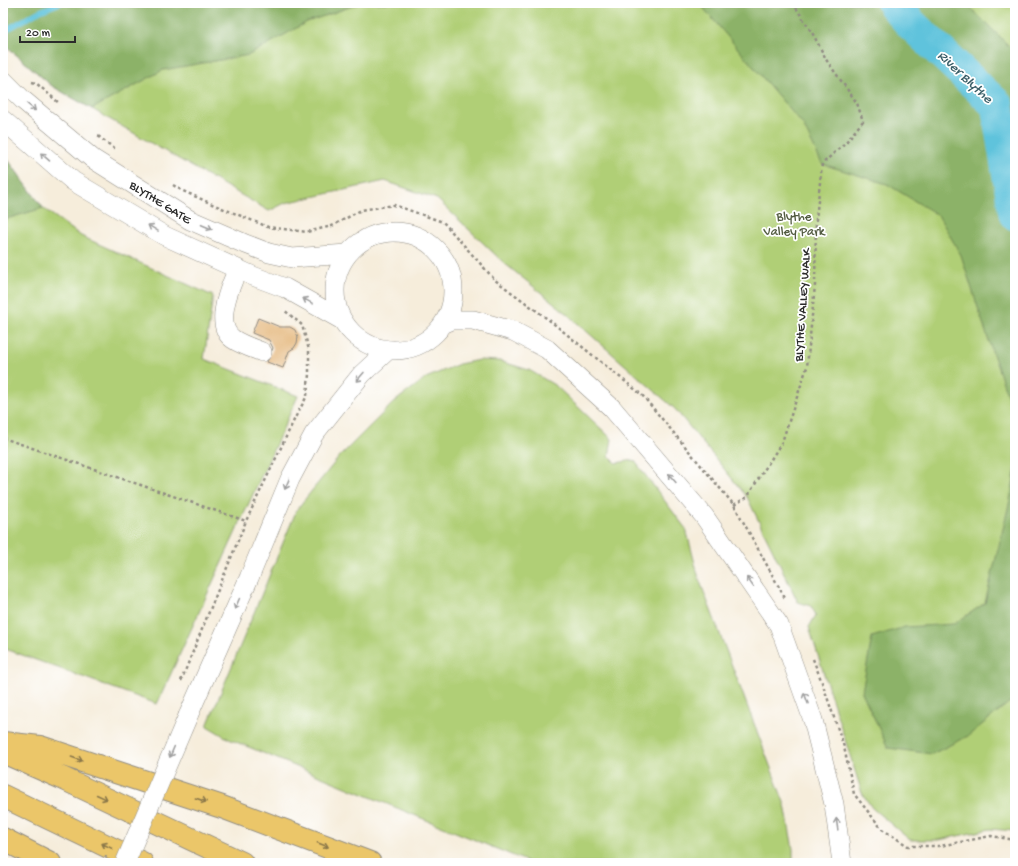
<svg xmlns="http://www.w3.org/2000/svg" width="1018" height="866" viewBox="0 0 1018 866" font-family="'Gochi Hand',sans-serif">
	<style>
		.green { fill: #b0cf76; stroke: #6e7d50 }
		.forest { fill: #8cb267; stroke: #5c6e49 }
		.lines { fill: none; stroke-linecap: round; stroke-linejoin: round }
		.stream { stroke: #5ec3dc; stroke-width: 5.5 }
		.river { stroke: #5ec3dc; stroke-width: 33 }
		.building { fill: #e5b980 }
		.minor-casing { stroke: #908c83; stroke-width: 20 }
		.highway-casing { stroke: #908c83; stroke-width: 24 }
		.path { stroke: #908c83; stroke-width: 2.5; stroke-dasharray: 3 3; stroke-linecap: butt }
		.minor { stroke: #fff; stroke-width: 19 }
		.highway { stroke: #ebc669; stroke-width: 22 }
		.minor-bridge-casing { stroke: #908c83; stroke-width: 20; stroke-linecap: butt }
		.path-bridge { stroke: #908c83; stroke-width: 2.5; stroke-dasharray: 3 3; stroke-linecap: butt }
		.minor-bridge { stroke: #fff; stroke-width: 19 }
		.oneway { stroke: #a0a0a0 }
		.oneway2 { stroke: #8b784a }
		.labels { text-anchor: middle; stroke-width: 3.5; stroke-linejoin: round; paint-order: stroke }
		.street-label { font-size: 13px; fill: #2b2b2b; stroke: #fff }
		.park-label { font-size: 13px; fill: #535c42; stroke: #fff }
		.water-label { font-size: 14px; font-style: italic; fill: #3d6069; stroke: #fff }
	</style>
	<rect width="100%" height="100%" fill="#fff"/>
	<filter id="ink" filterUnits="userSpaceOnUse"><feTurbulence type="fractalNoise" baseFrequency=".025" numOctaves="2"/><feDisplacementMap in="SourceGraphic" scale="8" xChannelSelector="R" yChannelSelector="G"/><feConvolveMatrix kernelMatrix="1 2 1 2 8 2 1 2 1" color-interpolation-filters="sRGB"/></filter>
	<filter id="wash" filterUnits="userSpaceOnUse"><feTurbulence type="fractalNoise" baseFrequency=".012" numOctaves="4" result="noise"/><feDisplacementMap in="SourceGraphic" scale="16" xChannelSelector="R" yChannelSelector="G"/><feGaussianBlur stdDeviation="0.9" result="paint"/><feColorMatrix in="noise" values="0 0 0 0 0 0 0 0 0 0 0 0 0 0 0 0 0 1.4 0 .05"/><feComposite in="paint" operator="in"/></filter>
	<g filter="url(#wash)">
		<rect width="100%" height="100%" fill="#f6eddb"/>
		<!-- green -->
		<path class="green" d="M3 3H1015V831L990 829 939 840H910L872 808 862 793 809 627 816 615 811 606 798 602 747 497 675 409 559 307 504 263 437 199 385 181 285 203 269 211 52 86 3 43Z
			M3 153 43 208 81 236 213 296 204 359 298 396 157 704 3 648Z
			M479 360 499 361 529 370 556 386 612 439 609 456 616 463 634 460 686 529 699 579 785 805 793 849V863H531L229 739 207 726 297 509 340 456 394 402 426 378 459 364Z"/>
		<!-- forest -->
		<path class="forest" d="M6 3H361L307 22 249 55 163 70 92 109 52 86 3 43V6Z
			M699 3H966L1015 52V418L991 348 961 255 938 215 887 184 822 164 803 125Z
			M3 153 43 208 3 220Z
			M1015 473V701H1011L968 736 932 754 888 748 862 692 872 637 905 627 954 624 985 603 1010 500Z"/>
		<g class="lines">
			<!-- stream -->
			<path class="stream" d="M4 31 40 11 60 3"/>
			<!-- river -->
			<path class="river" d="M893 3 911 24 997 105 1015 214"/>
		</g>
		<g id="blocks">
			<!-- building -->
			<path class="building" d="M258 318 280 327H290L295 330 298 337 297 343 294 348 289 351 283 368 267 362 273 348 269 340 252 333Z"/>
		</g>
	</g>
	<g filter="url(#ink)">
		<use href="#blocks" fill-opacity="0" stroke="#908c83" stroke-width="1"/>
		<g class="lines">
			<!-- minor casing -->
			<g class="minor-casing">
				<path id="minor" d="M3 80 23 100 93 159 190 220 243 243 269 253 292 258 347 254
					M3 120 73 181 165 236 253 276 285 288 342 320
					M335 291a59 59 0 1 1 118 0a59 59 0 1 1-118 0Z
					M238 269C230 286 213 325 233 339 240 344 254 349 262 352
					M445 323 452 320H473L513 331 547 349 612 408 704 516 779 625 813 720 834 804 842 863
					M188 716 249 578 290 479 314 434 362 374 388 350"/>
			</g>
			<!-- highway casing -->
			<g class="highway-casing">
				<path id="highway" d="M3 743 40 747 222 807 370 863
					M3 752 62 778 242 863
					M3 796 142 863
					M3 839 50 863"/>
			</g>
			<!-- path -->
			<path class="path" d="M32 82 36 83 59 103
				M98 136 115 149
				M173 185 181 190 212 204 268 227 307 232 332 226 361 210 394 205 443 222 495 280 549 320 642 395 734 505 786 600
				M3 438 246 521
				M734 505 747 497 782 442 807 367 815 285 816 219 822 164 846 142 863 121 857 103 827 61 814 36 793 3
				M813 659 823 685 844 747 854 794 882 829 908 846H940L991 836 1015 840
				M181 681 246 521 296 416 307 396 309 374V350L302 325 284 310"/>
			<!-- minor -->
			<use href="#minor" class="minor"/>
			<!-- highway -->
			<use href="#highway" class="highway"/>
			<!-- minor-bridge casing -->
			<g class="minor-bridge-casing">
				<path id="minor-bridge" d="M125 863 188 716"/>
			</g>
			<!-- path-bridge -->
			<path class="path-bridge" d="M103 863 106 856"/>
			<!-- minor-bridge -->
			<use href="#minor-bridge" class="minor-bridge"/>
		</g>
		<!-- one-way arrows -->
		<defs><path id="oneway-shaft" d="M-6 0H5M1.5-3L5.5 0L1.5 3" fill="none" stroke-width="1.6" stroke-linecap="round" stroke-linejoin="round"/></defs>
		<g class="oneway">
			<use href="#oneway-shaft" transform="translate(31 107) rotate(40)"/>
			<use href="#oneway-shaft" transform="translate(45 157) rotate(-139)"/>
			<use href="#oneway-shaft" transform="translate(207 227) rotate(23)"/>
			<use href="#oneway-shaft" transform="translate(153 228) rotate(-149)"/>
			<use href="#oneway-shaft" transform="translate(308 301) rotate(-151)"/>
			<use href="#oneway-shaft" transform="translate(360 377) rotate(131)"/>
			<use href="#oneway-shaft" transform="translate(672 478) rotate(-131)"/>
			<use href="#oneway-shaft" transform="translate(287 484) rotate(113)"/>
			<use href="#oneway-shaft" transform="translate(750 582) rotate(-125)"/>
			<use href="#oneway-shaft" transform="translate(237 604) rotate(114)"/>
			<use href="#oneway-shaft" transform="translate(806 698) rotate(-110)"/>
			<use href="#oneway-shaft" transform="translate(172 752) rotate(113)"/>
			<use href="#oneway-shaft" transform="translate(837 824) rotate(-98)"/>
		</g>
		<g class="oneway2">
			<use href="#oneway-shaft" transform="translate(77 759) rotate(19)"/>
			<use href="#oneway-shaft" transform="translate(102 797) rotate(25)"/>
			<use href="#oneway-shaft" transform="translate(201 800) rotate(19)"/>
			<use href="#oneway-shaft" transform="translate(323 845) rotate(21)"/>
			<use href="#oneway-shaft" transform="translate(107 846) rotate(-154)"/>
		</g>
	</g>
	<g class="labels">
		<!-- street labels -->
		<g class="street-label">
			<text transform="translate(161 201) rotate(32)" y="5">BLYTHE GATE</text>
			<text transform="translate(801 305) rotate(-86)" y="5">BLYTHE VALLEY WALK</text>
		</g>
		<!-- park labels -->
		<g class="park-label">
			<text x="794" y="220">Blythe<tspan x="794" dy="15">Valley Park</tspan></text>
		</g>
		<!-- water labels -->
		<g class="water-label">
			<text transform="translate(966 76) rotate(43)" y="5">River Blythe</text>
		</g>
	</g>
	<!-- margin -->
	<rect width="1018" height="866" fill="none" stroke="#fff" stroke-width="16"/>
	<!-- scale -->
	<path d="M20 36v6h55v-6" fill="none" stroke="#2b2b2b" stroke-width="2"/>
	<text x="26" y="36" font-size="12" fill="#2b2b2b" stroke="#ffffff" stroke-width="3" paint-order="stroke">20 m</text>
</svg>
